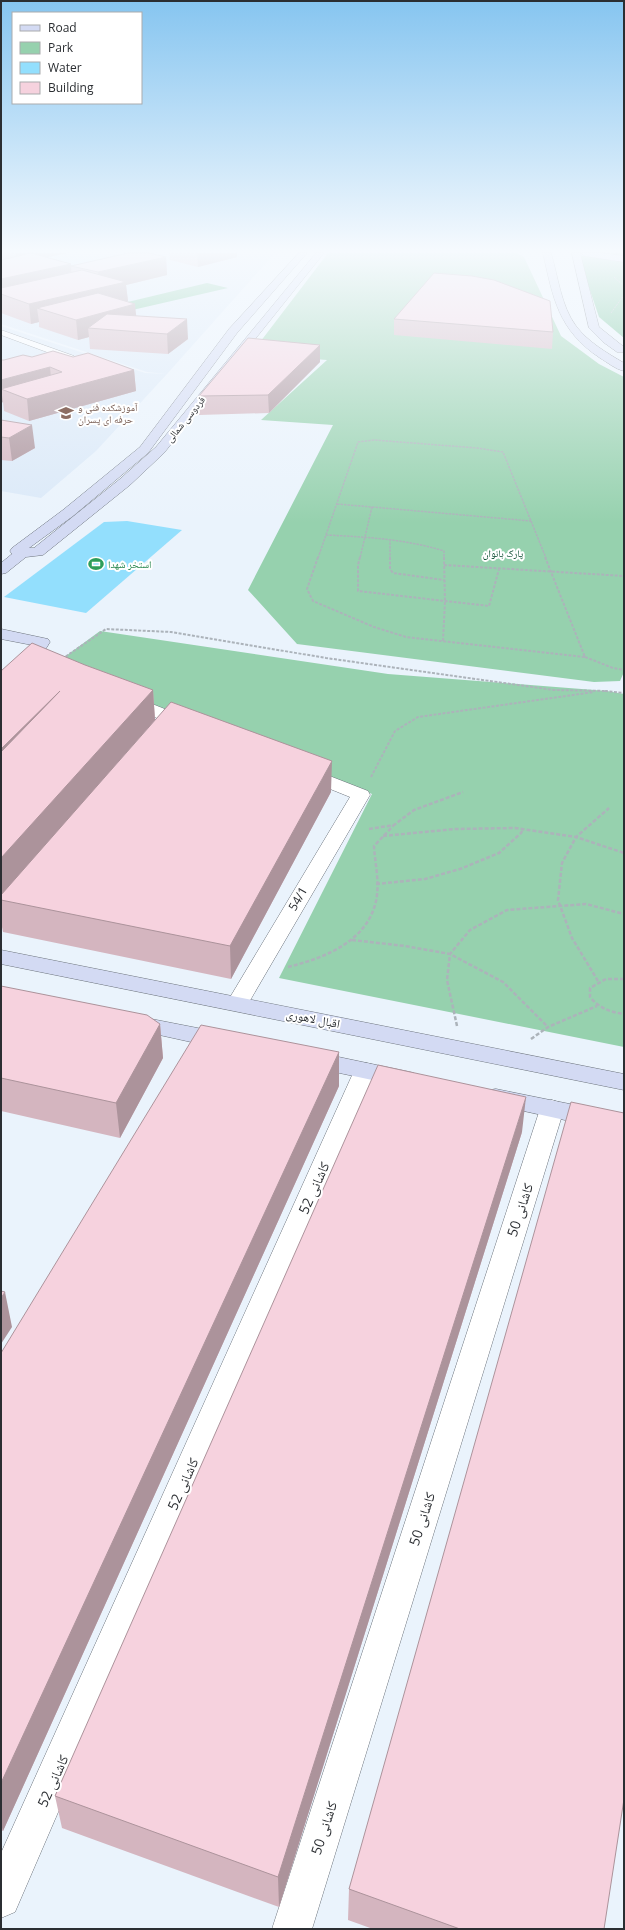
<svg xmlns="http://www.w3.org/2000/svg" width="625" height="1930" viewBox="0 0 625 1930" font-family="'Open Sans','Noto Naskh Arabic',sans-serif">
	<style>
		.built { fill: #dbe9f8 }
		.green { fill: #96d1ae }
		.forest { fill: #6cc091 }
		.water { fill: #93dffd }
		.lines { fill: none; stroke-linecap: round; stroke-linejoin: round }
		.lane-casing { stroke: #6d747d; stroke-width: 1 }
		.street-casing { stroke: #6d747d; stroke-width: 1 }
		.secondary-casing { stroke: #6d747d; stroke-width: 1 }
		.path-far3 { stroke: #acb3ba; stroke-width: 1; stroke-dasharray: 2 1; stroke-linecap: butt }
		.path-far2 { stroke: #acb3ba; stroke-width: 1.5; stroke-dasharray: 2.5 1; stroke-linecap: butt }
		.path-far1 { stroke: #acb3ba; stroke-width: 2; stroke-dasharray: 3 1.5; stroke-linecap: butt }
		.path { stroke: #acb3ba; stroke-width: 2.5; stroke-dasharray: 4 2; stroke-linecap: butt }
		.lane { fill: #fff; fill-rule: evenodd }
		.street { fill: #fff; fill-rule: evenodd }
		.secondary { fill: #d3daf3; fill-rule: evenodd }
		.wall { fill: #d4b5bf }
		.shaded-wall { fill: #ac939b }
		.building { fill: #f6d2de; stroke: #ac939b }
		.labels { text-anchor: middle; stroke-width: 4; stroke-linejoin: round; paint-order: stroke }
		.far-education-label { font-size: 10px; fill: #785e54; stroke: #fff; text-anchor: start }
		.far-street-label { font-size: 10px; fill: #2b2e32; stroke: #fff }
		.far-park-label { font-size: 10px; fill: #004628; stroke: #fff }
		.far-leisure-label { font-size: 10px; fill: #27864d; stroke: #fff; text-anchor: start }
		.street-label { font-size: 12px; fill: #2b2e32; stroke: #fff }
		.near-street-label { font-size: 14px; fill: #2b2e32; stroke: #fff }
	</style>
	<rect width="100%" height="100%" fill="#eaf3fc"/>
	<!-- built -->
	<path class="built" d="M1 253H275L167 374 147 372 1 324Z
		M1 326 145 373 167 374 96 451 41 498 1 491Z"/>
	<!-- green -->
	<path class="green" d="M328 253H517L524 257 561 336 599 364 624 377V672L620 681 594 682 297 644 248 590 333 425 261 420 327 360 251 354Z
		M100 631 388 674 607 691 624 694V1047L279 978 372 794 55 664Z"/>
	<!-- forest -->
	<path class="forest" d="M611 253H624V338L599 317 578 255 615 261Z
		M207 283 228 288 128 311 111 306Z"/>
	<!-- water -->
	<path class="water" d="M127 521 182 530 86 613 4 597 104 522Z"/>
	<g class="lines">
		<!-- lane casing -->
		<g class="lane-casing">
			<path id="lane" d="M1 330 74 356 75 358 68 362H62L61 360 63 358 1 335Z"/>
		</g>
		<!-- street casing -->
		<g class="street-casing">
			<path id="street" d="M127 694 195 721 198 725 195 729 189 730 183 729 121 703 119 699 121 695Z
				M304 766 368 791 370 795 245 1009 237 1011 229 1009 226 1004 350 797 298 776 295 772 298 768Z
				M366 1063 374 1065 378 1071 15 1912 1 1918V1853L354 1071 358 1065Z
				M552 1100 561 1103 564 1109 312 1929H272L540 1109 543 1103Z"/>
		</g>
		<!-- secondary casing -->
		<g class="secondary-casing">
			<path id="secondary" d="M299 253H307L237 333 148 453 73 516 29 548H34L120 479 156 447 316 253H324L164 453 130 485 43 555 26 557 6 573 1 574V563L12 554 10 551 12 548 63 510 140 447 229 329Z
				M543 253H551C558 276 561 306 576 326 588 342 607 353 624 363V371C615 369 607 362 600 358 558 330 553 298 543 253Z
				M572 253H580L599 327 624 347V352H617L603 342 589 328Z
				M581 253H601L624 256V262L585 256Z
				M1 629 48 639 50 642 37 663 7 692 1 693V679L25 657 32 645 1 639Z
				M1 950 624 1074V1090L1 964Z
				M131 1015 223 1033 231 1036 235 1041 231 1046 223 1049 123 1027 119 1022 123 1017Z
				M310 1051 405 1071 414 1073 417 1079 414 1085 405 1087 302 1065 298 1059 302 1053Z
				M496 1089 624 1115V1133L487 1103 484 1097 487 1091Z"/>
		</g>
		<!-- path-far3 -->
		<path class="path-far3" d="M614 277 624 286
			M611 313 624 295"/>
		<!-- path-far2 -->
		<path class="path-far2" d="M337 504 372 507 360 558
			M372 507 531 521
			M326 535C366 537 405 539 444 551V558
			M390 539V558
			M318 558 358 442 374 440 477 448 503 452 546 558"/>
		<!-- path-far1 -->
		<path class="path-far1" d="M318 557 307 589 313 601 374 627 406 637 585 657
			M360 557 358 565V591L489 606 499 569
			M390 557V569L393 573 444 580
			M545 557 585 657
			M444 565 624 576
			M443 641 445 601 444 557
			M585 657 613 668 624 670
			M62 659 106 629 171 632 326 658 554 690 607 691
			M605 691 624 693
			M371 777 395 731 418 717 594 692"/>
		<!-- path -->
		<path class="path" d="M369 829 394 825 414 810 463 792
			M383 836 455 829 515 828 576 837 624 853
			M376 884 425 879 460 869 499 853 521 833 523 829
			M352 940 405 946 450 954 503 982 548 1027
			M288 967C324 958 367 942 376 901 380 883 375 864 374 846L394 825
			M624 979H606L590 988V997C599 1008 610 1012 624 1014
			M598 981 572 938 558 900 562 863 576 837 609 808
			M457 1026 447 980 450 954 470 930 507 910 586 904 624 914
			M531 1039 548 1027 597 1006"/>
		<!-- lane -->
		<use href="#lane" class="lane"/>
		<!-- street -->
		<use href="#street" class="street"/>
		<!-- secondary -->
		<use href="#secondary" class="secondary"/>
	</g>
	<!-- wall -->
	<path class="wall" d="M1 253H67L46 257 71 266 166 257 167 275 126 285 128 301H126L136 316 188 339 168 354 90 349 89 337 78 340 39 327V322L31 324 1 313Z
		M169 253H237V257L198 267 170 260Z
		M394 319 553 332 552 349 394 335Z
		M320 345V362L269 413 199 415V396Z
		M32 357H73L134 370 136 391 29 421 4 411 3 402 1 403V360H4Z
		M1 420 35 448 12 461 1 460Z
		M85 665 153 690 155 720 104 778 331 792 231 979 3 932 1 922V671Z
		M1 986 160 1024 163 1058 120 1138 1 1111Z
		M339 1052V1086L3 1831 1 1830V1353Z
		M522 1132 279 1907 62 1828 55 1796Z
		M349 1889 604 1929H373L348 1920Z"/>
	<!-- shaded-wall -->
	<path class="shaded-wall" d="M16 253H67L17 264Z
		M197 253H237V257L198 267Z
		M166 257 167 275 126 285 128 301 64 316 37 308 39 322 31 324 29 304 100 288 98 272Z
		M71 264 72 282 1 294V279Z
		M135 304 137 324 88 328 89 337 78 340 76 320Z
		M187 319 188 339 168 354 167 334Z
		M320 345V362L269 413 268 395Z
		M50 367 52 388 1 389 3 402 1 403V380Z
		M134 370 136 391 29 421 27 399Z
		M32 425 35 448 12 461 9 438Z
		M153 690 155 720 1 896V858Z
		M60 691 1 784V749Z
		M332 761 331 792 231 979 230 946Z
		M160 1024 163 1058 120 1138 116 1103Z
		M339 1052V1086L3 1831 1 1824V1783Z
		M526 1097 522 1132 279 1907 278 1877Z
		M5 1292 12 1327 1 1344V1298Z"/>
	<!-- building -->
	<path class="building" d="M31 253 71 264 1 279V260Z
		M128 253H149L166 257 98 272 71 266Z
		M82 270 126 282 29 304 1 294V288Z
		M434 273 472 276 494 280 550 301 553 332 394 319Z
		M98 293 135 304 76 320 37 308Z
		M107 314 187 319 167 334 88 328Z
		M248 338 320 345 268 395 199 396Z
		M53 351 73 357 88 353 134 370 27 399 1 389 62 372 50 367 1 380V360H4L23 355 32 357Z
		M1 420 32 425 9 438 1 437Z
		M32 643 85 665 153 690 1 858V752L60 691 1 749V671Z
		M171 702 332 761 230 946 1 900V895Z
		M1 986 147 1015 160 1024 116 1103 1 1078Z
		M201 1025 339 1052 1 1783V1353Z
		M378 1065 526 1097 278 1877 55 1796Z
		M571 1102 624 1113V1799L604 1929H460L349 1889Z
		M1 1291 5 1292 1 1298Z"/>
	<!-- sky -->
	<linearGradient id="sky" x2="0" y2="1"><stop stop-color="#86c5f0"/><stop offset="0.48" stop-color="#f6fafe"/><stop offset="1" stop-color="#f6fafe" stop-opacity="0"/></linearGradient>
	<rect width="625" height="523" fill="url(#sky)"/>
	<!-- icons -->
	<defs>
		<g id="university-bare" transform="scale(1.2)"><path d="M0-5L7-2L0 1L-7-2ZM-4 1L0 2.5L4 1V4Q0 6-4 4Z" fill="#8d6e63" stroke="#fff" stroke-width="2.5" paint-order="stroke"/></g>
		<g id="stadium-bare" transform="scale(1.2)"><path d="M0-5a6.5 5 0 1 0 0 10a6.5 5 0 1 0 0-10ZM-3.5-1.8h7v3.6h-7Z" fill="#2e9e5b" stroke="#fff" stroke-width="2.5" paint-order="stroke"/></g>
	</defs>
	<g fill-rule="evenodd">
		<use href="#university-bare" x="66" y="413"/>
		<use href="#stadium-bare" x="96" y="564"/>
	</g>
	<g class="labels">
		<!-- far-education labels -->
		<g class="far-education-label">
			<text x="78" y="411">آموزشکده فنی و<tspan x="78" dy="12">حرفه ای پسران</tspan></text>
		</g>
		<!-- far-street labels -->
		<g class="far-street-label">
			<text transform="translate(185 419) rotate(-51)" y="4">فردوسی شمالی</text>
		</g>
		<!-- far-park labels -->
		<g class="far-park-label">
			<text x="503" y="557">پارک بانوان</text>
		</g>
		<!-- far-leisure labels -->
		<g class="far-leisure-label">
			<text x="108" y="568">استخر شهدا</text>
		</g>
		<!-- street labels -->
		<g class="street-label">
			<text transform="translate(298 899) rotate(-60)" y="4">54/1</text>
			<text transform="translate(313 1019) rotate(11)" y="4">اقبال لاهوری</text>
		</g>
		<!-- near-street labels -->
		<g class="near-street-label">
			<text transform="translate(314 1188) rotate(-66)" y="5">کاشانی 52</text>
			<text transform="translate(520 1210) rotate(-72)" y="5">کاشانی 50</text>
			<text transform="translate(183 1484) rotate(-66)" y="5">کاشانی 52</text>
			<text transform="translate(422 1519) rotate(-72)" y="5">کاشانی 50</text>
			<text transform="translate(53 1781) rotate(-66)" y="5">کاشانی 52</text>
			<text transform="translate(324 1828) rotate(-72)" y="5">کاشانی 50</text>
		</g>
	</g>
	<!-- border -->
	<rect width="625" height="1930" fill="none" stroke="#2b2e32" stroke-width="4"/>
	<!-- legend -->
	<rect x="12" y="12" width="130" height="92" fill="#ffffff" stroke="#aaabad"/>
	<rect x="20" y="25" width="20" height="6" fill="#d3daf3" stroke="#aaabad"/>
	<text x="48" y="32" font-size="12" fill="#2b2e32">Road</text>
	<rect x="20" y="42" width="20" height="12" fill="#96d1ae" stroke="#aaabad"/>
	<text x="48" y="52" font-size="12" fill="#2b2e32">Park</text>
	<rect x="20" y="62" width="20" height="12" fill="#93dffd" stroke="#aaabad"/>
	<text x="48" y="72" font-size="12" fill="#2b2e32">Water</text>
	<rect x="20" y="82" width="20" height="12" fill="#f6d2de" stroke="#aaabad"/>
	<text x="48" y="92" font-size="12" fill="#2b2e32">Building</text>
</svg>
